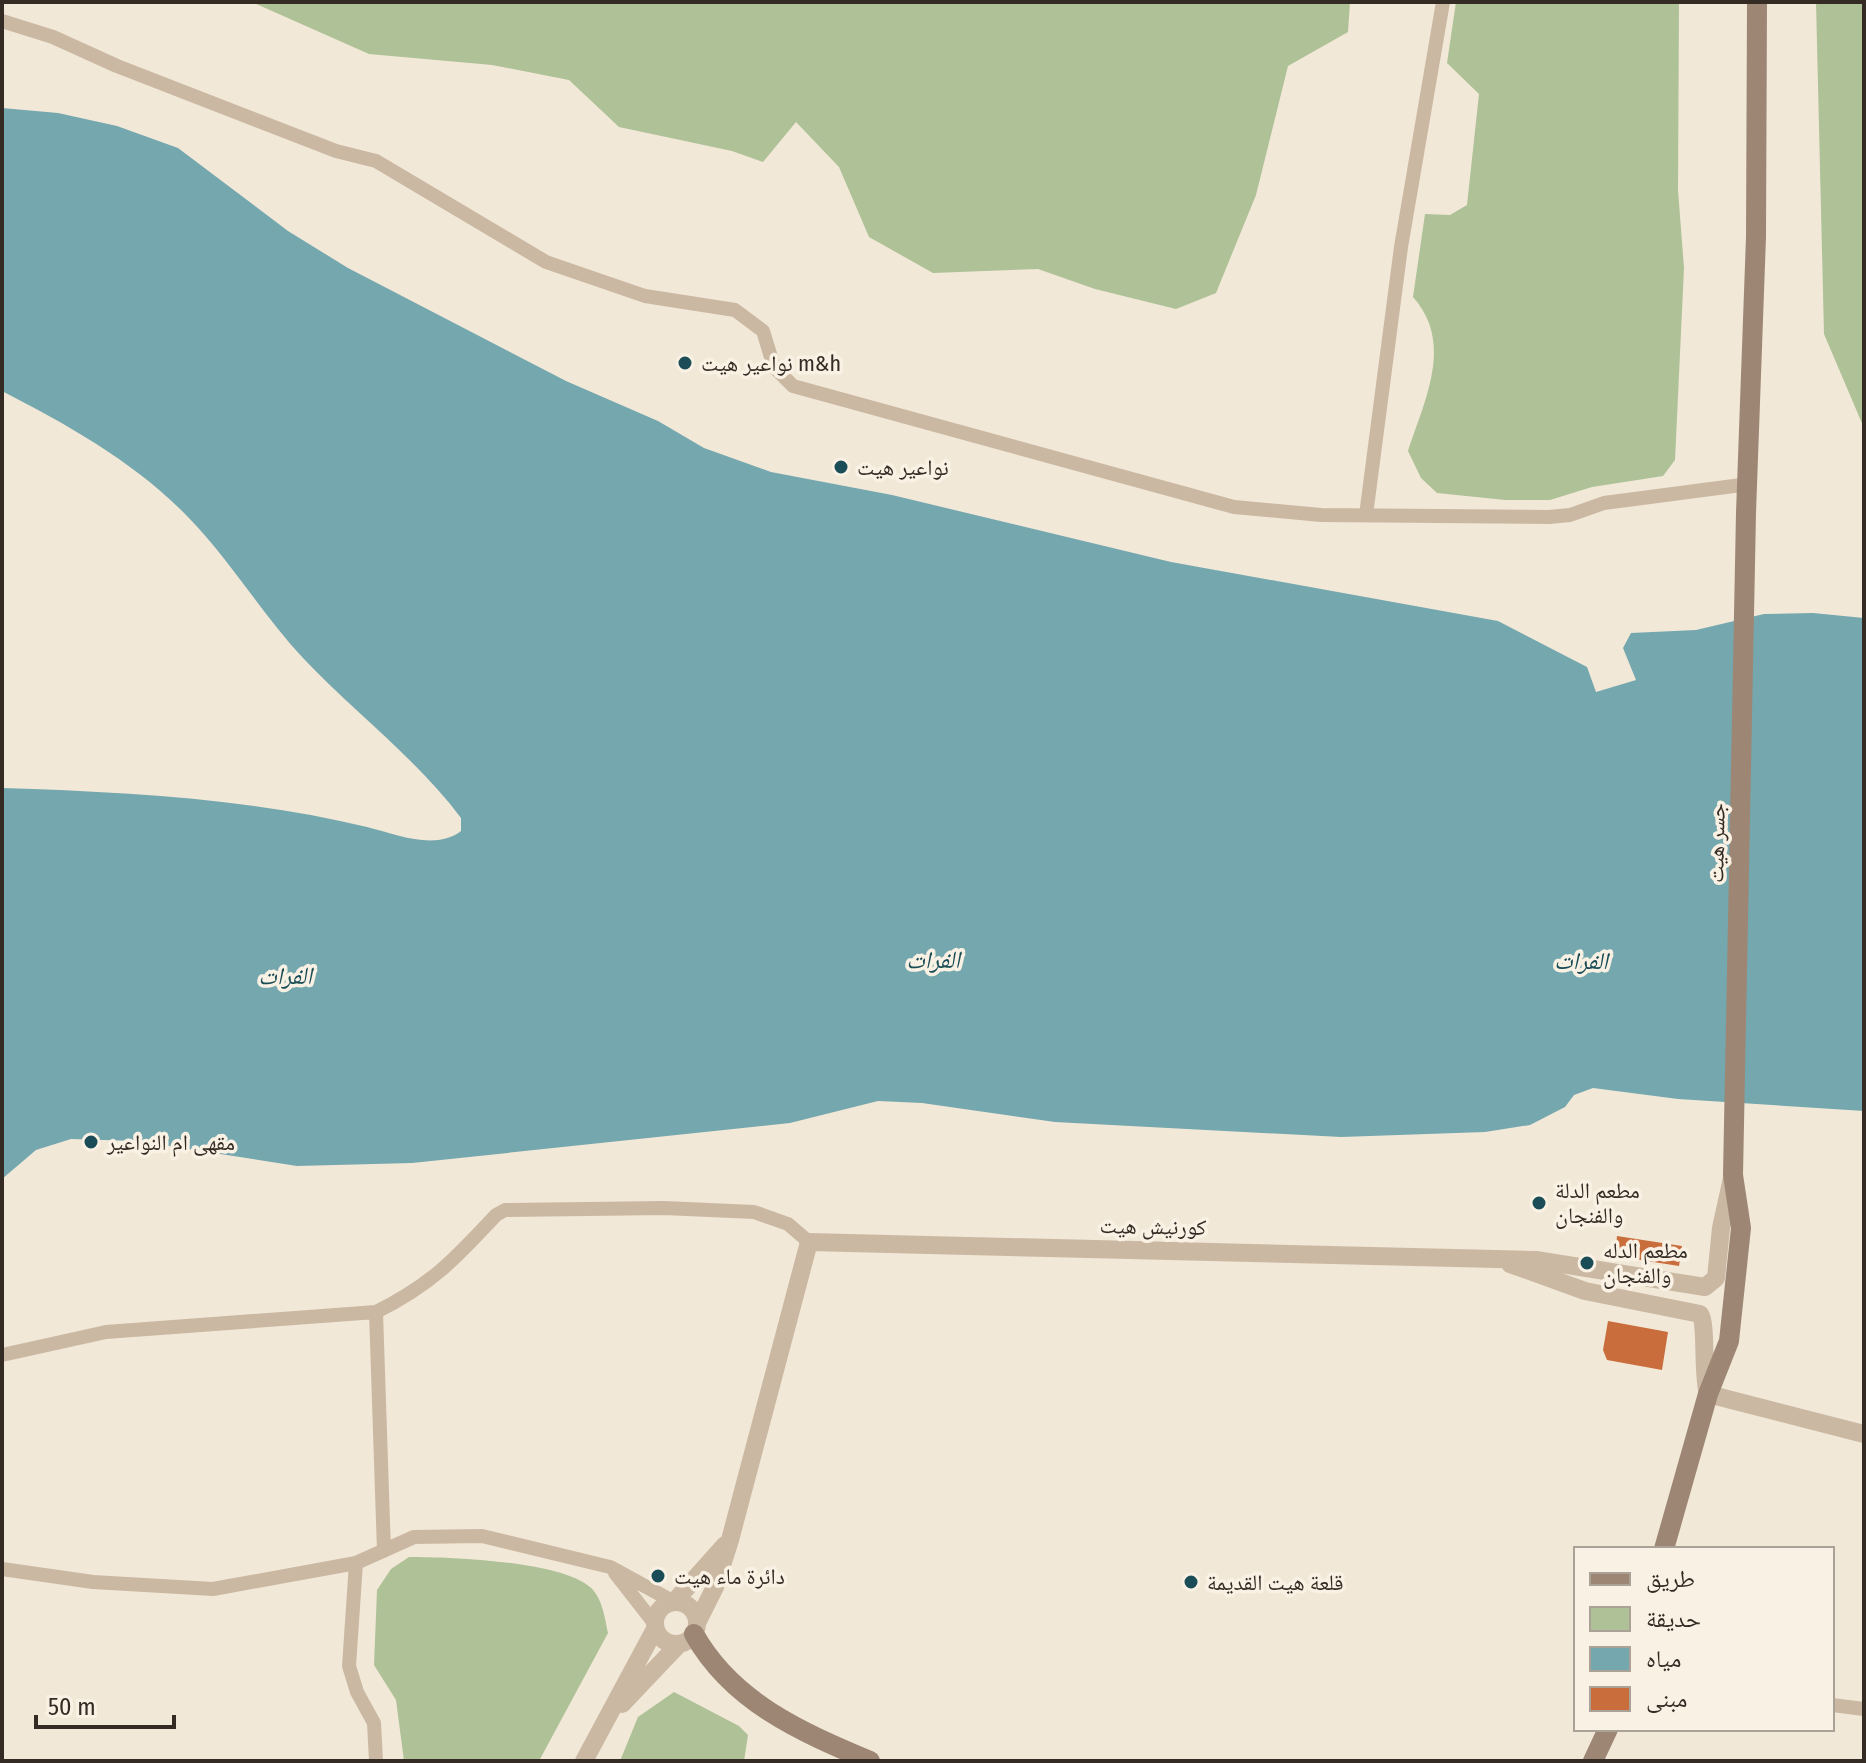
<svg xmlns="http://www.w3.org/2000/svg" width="1866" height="1763" viewBox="0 0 1866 1763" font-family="'Fira Sans Condensed','Noto Naskh Arabic',sans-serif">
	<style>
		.green { fill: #aec197 }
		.water { fill: #75a7af }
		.building { fill: #ca6d3d }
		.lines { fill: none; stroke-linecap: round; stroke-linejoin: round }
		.minor { stroke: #cab8a3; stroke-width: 14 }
		.tertiary { stroke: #cab8a3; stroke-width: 18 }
		.secondary { stroke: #9d8774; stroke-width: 20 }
		.poi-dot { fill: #1a4d57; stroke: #f9f1e3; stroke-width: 3 }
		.labels { text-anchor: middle; stroke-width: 7; stroke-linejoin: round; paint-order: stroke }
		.poi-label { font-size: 22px; fill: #342b25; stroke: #f9f1e3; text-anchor: start }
		.street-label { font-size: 22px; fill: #342b25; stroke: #f9f1e3 }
		.water-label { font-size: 24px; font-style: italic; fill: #1a4d57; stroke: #f9f1e3 }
	</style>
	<rect width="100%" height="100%" fill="#f2e8d7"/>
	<!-- green -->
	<path class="green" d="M252 2H1350L1348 32 1288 66 1256 195 1216 293 1176 309 1095 289 1038 269 933 273 869 237 839 167 796 122 763 162 732 151 619 127 569 80 492 65 369 54Z
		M1456 2H1679L1678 190 1684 268 1675 460 1663 476 1592 487 1550 500H1505L1437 493 1421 478 1408 451C1425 399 1454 343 1413 297L1425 214 1450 215 1467 205 1479 94 1447 63Z
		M1816 2H1864V428L1824 334Z
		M409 1557C449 1557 560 1561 590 1587 602 1597 605 1618 608 1633L539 1761H404L396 1700 374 1665 377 1590 391 1569Z
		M674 1692 739 1726 748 1735 744 1761H620L638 1717Z"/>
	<!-- water -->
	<path class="water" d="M2 108 58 113 117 126 178 148 288 231 348 268 566 381 658 421 704 448 771 472 892 495 1171 562 1498 621 1587 667 1596 692 1636 680 1623 648 1631 633 1696 630 1764 614 1813 613 1864 618V1111L1678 1099 1593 1088 1574 1095 1565 1107 1530 1125 1485 1132 1341 1137 1055 1122 922 1103 878 1101 790 1123 412 1163 297 1166 137 1141 71 1139 36 1150 2 1179V788C124 792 248 798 367 827 396 834 435 851 461 831V818C417 759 355 713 303 658 262 614 230 560 188 517 136 463 68 425 2 391Z"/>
	<!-- building -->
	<path class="building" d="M1617 1236 1682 1246 1679 1266 1615 1256Z
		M1608 1321 1668 1332 1662 1370 1607 1360 1603 1350Z"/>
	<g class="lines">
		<!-- minor -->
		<path class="minor" d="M2 21 53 37 117 66 336 151 376 161 546 262 645 296 735 310 763 331 774 367 793 386 1234 507 1321 515 1549 517 1570 515 1604 503 1749 484
			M1366 515 1401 247 1443 2
			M2 1355 106 1332 376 1312
			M384 1551 376 1312C431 1285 455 1259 496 1215L505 1210 664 1208 754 1212 788 1224 809 1242
			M356 1563 349 1666 357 1692 374 1723 376 1761
			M2 1569 93 1582 213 1589 356 1563 414 1537 482 1536 610 1567 674 1602
			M615 1573 654 1623
			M1832 1705 1864 1709"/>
		<!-- tertiary -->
		<path class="tertiary" d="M1510 1264 1585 1291 1700 1314C1707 1323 1702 1375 1708 1394L1864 1434
			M655 1623a21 21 0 1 1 42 0a21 21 0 1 1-42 0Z
			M674 1602 725 1545
			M697 1623 715 1587 730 1540 809 1242 1536 1260 1705 1287 1716 1278 1721 1228 1732 1178
			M622 1704 679 1644
			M584 1761 655 1629"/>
		<!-- secondary -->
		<path class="secondary" d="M1664 1549 1708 1394 1729 1341 1741 1228 1733 1175 1746 513 1756 237 1757 2
			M694 1634C732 1702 801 1732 870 1761
			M1593 1761 1608 1729"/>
	</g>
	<!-- markers -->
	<g class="poi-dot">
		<circle cx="685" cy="363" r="8"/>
		<circle cx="841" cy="467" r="8"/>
		<circle cx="91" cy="1142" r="8"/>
		<circle cx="1539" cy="1203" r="8"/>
		<circle cx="1587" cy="1263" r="8"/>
		<circle cx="658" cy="1576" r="8"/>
		<circle cx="1191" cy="1582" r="8"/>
	</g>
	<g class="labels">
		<!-- poi labels -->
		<g class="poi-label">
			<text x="701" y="371">نواعير هيت m&amp;h</text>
			<text x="857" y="475">نواعير هيت</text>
			<text x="107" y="1150">مقهى ام النواعير</text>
			<text x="1555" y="1198">مطعم الدلة<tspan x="1555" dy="25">والفنجان</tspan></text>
			<text x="1603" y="1258">مطعم الدله<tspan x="1603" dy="25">والفنجان</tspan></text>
			<text x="674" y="1584">دائرة ماء هيت</text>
			<text x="1207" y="1590">قلعة هيت القديمة</text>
		</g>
		<!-- street labels -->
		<g class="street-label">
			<text transform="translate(1716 843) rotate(-89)" y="8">جسر هيت</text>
			<text transform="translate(1153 1226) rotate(1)" y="8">كورنيش هيت</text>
		</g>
		<!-- water labels -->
		<g class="water-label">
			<text transform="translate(933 960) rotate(-1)" y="8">الفرات</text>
			<text x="1581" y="969">الفرات</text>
			<text transform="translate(285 976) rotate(-1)" y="8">الفرات</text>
		</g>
	</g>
	<!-- border -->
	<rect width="1866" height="1763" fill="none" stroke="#342b25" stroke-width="8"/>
	<!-- legend -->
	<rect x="1574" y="1547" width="260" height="184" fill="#f9f1e3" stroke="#aaa297" stroke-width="2"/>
	<rect x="1590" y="1573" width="40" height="12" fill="#9d8774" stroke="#aaa297" stroke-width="2"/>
	<text x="1646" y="1587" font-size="24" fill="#342b25">طريق</text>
	<rect x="1590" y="1607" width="40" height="24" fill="#aec197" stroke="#aaa297" stroke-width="2"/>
	<text x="1646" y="1627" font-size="24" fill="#342b25">حديقة</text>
	<rect x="1590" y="1647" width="40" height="24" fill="#75a7af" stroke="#aaa297" stroke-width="2"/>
	<text x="1646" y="1667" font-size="24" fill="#342b25">مياه</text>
	<rect x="1590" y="1687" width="40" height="24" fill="#ca6d3d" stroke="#aaa297" stroke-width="2"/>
	<text x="1646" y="1707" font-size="24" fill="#342b25">مبنى</text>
	<!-- scale -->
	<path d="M36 1715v12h138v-12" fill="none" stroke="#342b25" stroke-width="4"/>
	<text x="48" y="1715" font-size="24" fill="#342b25" stroke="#f9f1e3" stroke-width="6" paint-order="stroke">50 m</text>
</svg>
